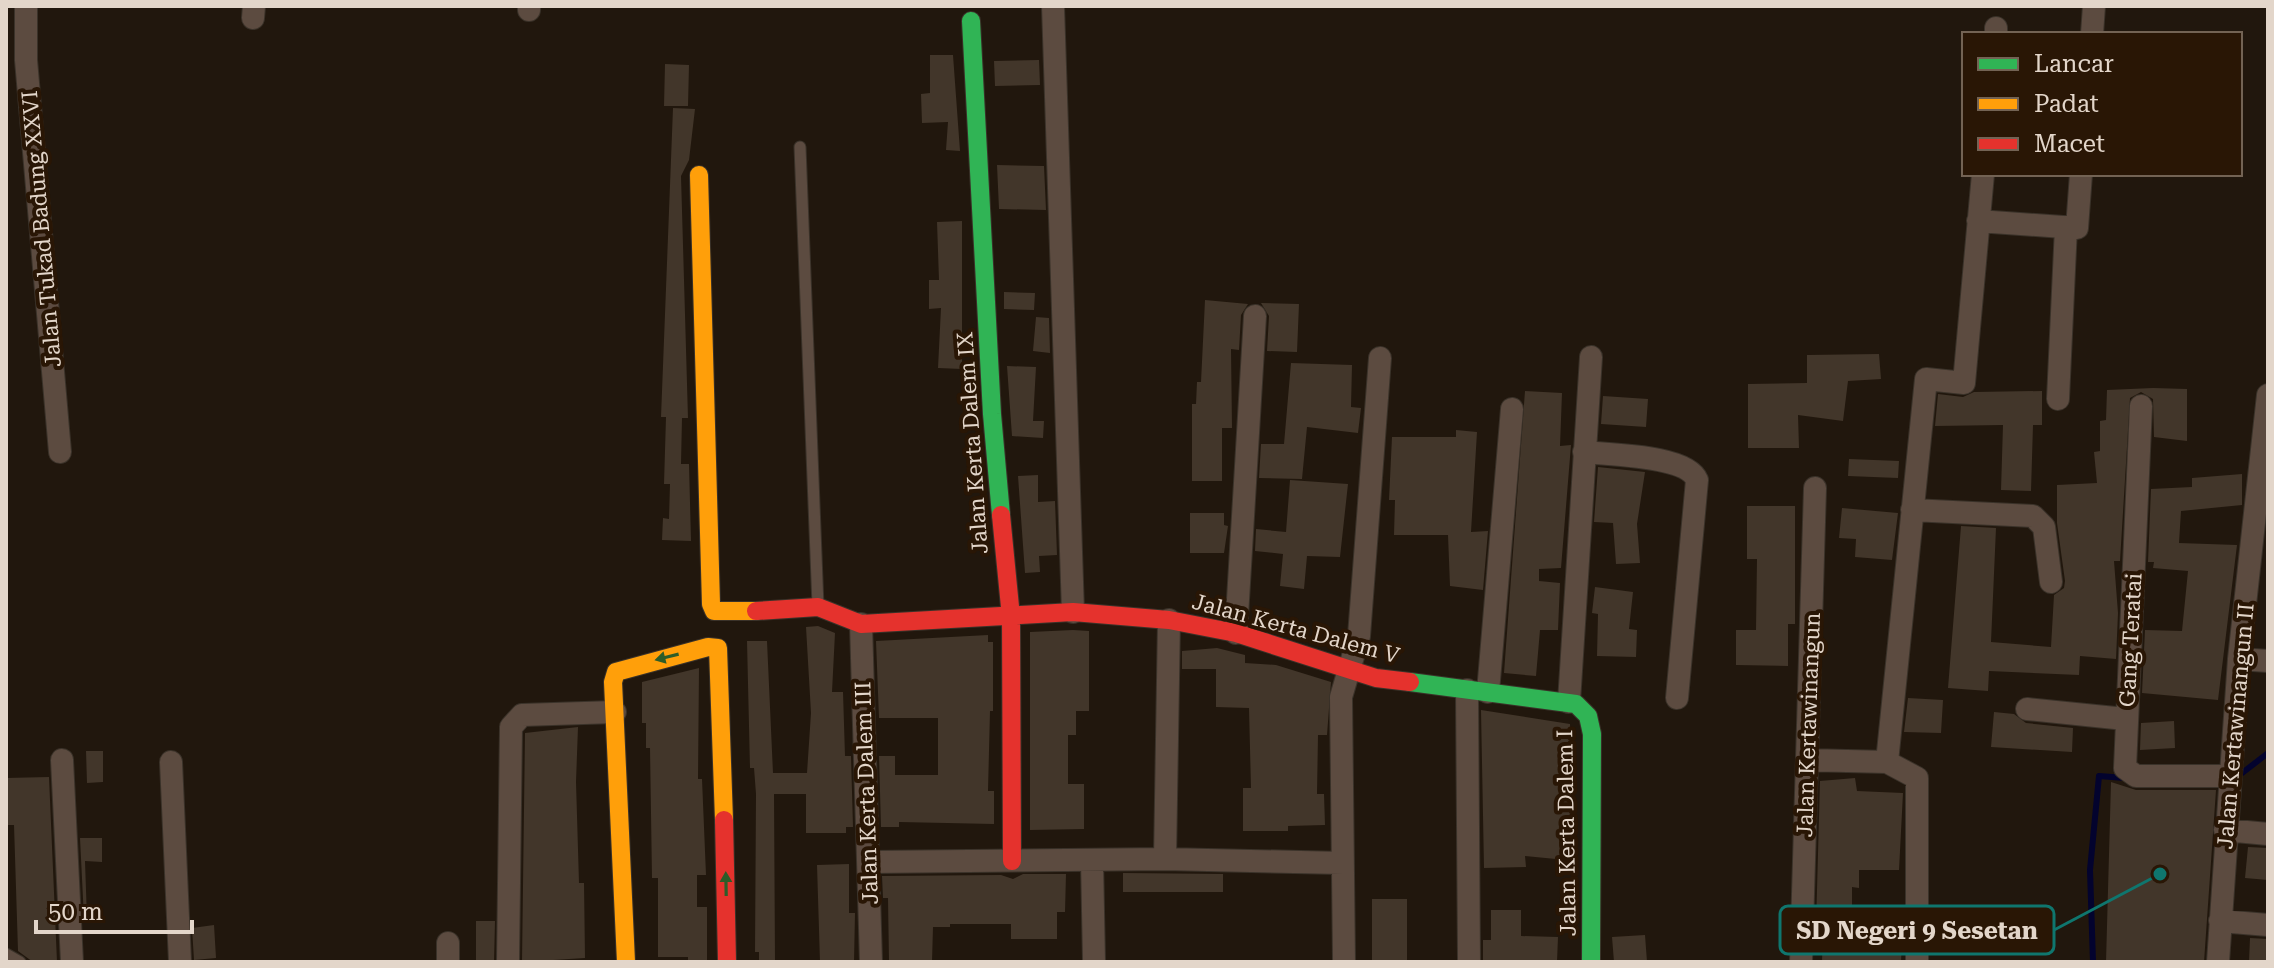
<svg xmlns="http://www.w3.org/2000/svg" width="2274" height="968" viewBox="0 0 2274 968" font-family="'Roboto Serif',serif">
	<style>
		.lines { fill: none; stroke-linecap: round; stroke-linejoin: round }
		.stream { stroke: #03032e; stroke-width: 6 }
		.building { fill: #42362a }
		.lane-casing { stroke: #3a3229; stroke-width: 13 }
		.street-casing { stroke: #3a3229; stroke-width: 24 }
		.fast-casing { stroke: #3a3229; stroke-width: 20 }
		.slow-casing { stroke: #3a3229; stroke-width: 20 }
		.jam-casing { stroke: #3a3229; stroke-width: 20 }
		.lane { stroke: #5c4b40; stroke-width: 11 }
		.street { stroke: #5c4b40; stroke-width: 22 }
		.fast { stroke: #30b455; stroke-width: 18 }
		.slow { stroke: #ff9f0a; stroke-width: 18 }
		.jam { stroke: #e5322d; stroke-width: 18 }
		.oneway { fill: #2c5d29 }
		.labels { text-anchor: middle; stroke-width: 8; stroke-linejoin: round; paint-order: stroke }
		.street-label { font-size: 22px; fill: #e3d6ca; stroke: #291605 }
		.leader { fill: none; stroke: #0f766e; stroke-width: 3 }
		.callout-dot { fill: #0f766e; stroke: #291605; stroke-width: 3 }
		.callout { fill: #291605; stroke: #0f766e; stroke-width: 3 }
		.callout-label { font-size: 24px; text-anchor: middle; font-weight: bold; fill: #e3d6ca }
	</style>
	<rect width="100%" height="100%" fill="#21170d"/>
	<g class="lines">
		<!-- stream -->
		<path class="stream" d="M2237 777 2268 753
			M2093 962 2090 870 2099 776 2125 778"/>
	</g>
	<!-- building -->
	<path class="building" d="M930 55H953L960 151 946 150 948 122 922 123 921 94 930 93Z
		M1039 60 1040 85 995 86 994 61Z
		M665 64 689 65 688 106H664Z
		M673 108 695 109 689 160 681 176 688 418H682L681 464H689L691 541 662 540 663 518 669 519 670 484H664L666 417H661Z
		M997 165 1044 166 1046 210 999 209Z
		M962 221V369L938 368 941 308 929 309V280H939L937 222Z
		M1004 292 1035 293 1034 310 1004 309Z
		M1205 300 1248 304 1241 315 1239 350 1231 349 1232 428H1222V481H1192V404H1196L1197 382H1201Z
		M1261 303 1299 304 1297 352 1267 351 1269 316Z
		M1036 317 1049 318 1050 353 1033 351Z
		M1879 354 1881 379 1848 381 1843 421 1798 415 1799 448H1748V384L1807 383V355Z
		M1291 363 1352 365 1351 407 1361 408 1358 433 1307 427 1302 479 1259 478 1261 444H1284Z
		M1007 366 1036 367 1033 421H1044L1043 438 1012 436Z
		M2153 388 2187 389V441L2154 437 2153 399 2141 392 2130 398 2120 561H2114L2118 613 2116 659 2080 656 2079 675 1989 671 1988 691 1948 688 1961 526 1996 528 1991 642 2051 647 2054 595 2064 588 2065 581 2057 523V485L2097 483 2094 452 2100 451V421L2106 420 2107 390Z
		M1525 391 1562 393 1560 446 1571 445 1561 568 1539 569V581L1560 583 1558 630H1540L1536 676 1504 673Z
		M2042 391V425H2033L2031 491 2001 490 2003 425 1935 426 1938 394 1963 397 1974 392Z
		M1603 396 1648 399 1646 427 1601 424Z
		M1456 430 1477 432 1471 532 1488 531 1483 590 1450 586 1448 535H1394L1395 500H1389L1392 437H1456Z
		M1849 459 1899 461 1898 478 1848 476Z
		M1598 467 1645 472 1637 524 1640 563 1616 564 1613 523 1594 522Z
		M2242 474V505L2181 511 2179 543 2237 545 2218 700 2142 693 2145 630 2182 631 2188 571 2153 568 2154 562H2148L2151 489 2192 487V478Z
		M1038 475V502L1055 501 1057 555 1039 556 1040 572 1025 573 1018 476Z
		M1290 480 1348 484 1340 557 1307 556 1304 589 1280 586 1283 554 1255 551 1256 529 1286 532Z
		M1747 506H1795V624H1788V666L1736 665V630H1756L1757 559H1747Z
		M1842 508 1898 513 1892 560 1855 557 1856 539 1839 538Z
		M1190 513H1224V525L1228 526 1224 553H1190Z
		M1595 587 1633 592 1629 629 1637 630 1636 657 1597 656 1598 614 1592 613Z
		M818 626 835 633 832 692H843L845 756H851L853 827H846V833H806V794H774L775 962H759V952H755L756 794 754 768H750L747 641H767L773 773H807L811 713 806 627Z
		M1073 630 1089 631V711H1076V735H1068V784H1084V829L1030 830V632Z
		M988 635V642H993V711H990L988 791H994V824L899 822V827H881L879 756H895V775H938V718H879L876 641Z
		M1217 648 1245 655V663L1276 665 1331 682 1327 735H1318L1317 794H1324L1325 825 1288 826V831H1243V788H1251L1249 708 1216 707V669H1182V651Z
		M699 668 698 779H702L706 875H697V907H707V962H688V957H658V878H652L650 748H646V723H642V682Z
		M1908 698 1943 700 1941 733 1904 732Z
		M1481 710 1570 724 1574 815H1570L1566 860 1525 856 1526 867 1484 868Z
		M1994 712 2014 714 2026 723 2073 728 2072 752 1991 747Z
		M2174 721 2175 748 2140 750 2141 723Z
		M578 727 576 782 579 883H584L585 958 522 962 525 733Z
		M86 751H103V782L87 783Z
		M49 777 57 962H33L18 951 14 825H6V778Z
		M1855 778 1857 791 1903 793 1899 870H1859V888L1852 887V918L1903 921 1901 962H1822L1823 926H1816L1820 781Z
		M2111 782 2136 790H2216L2204 962H2106Z
		M80 838H102V862L85 861 87 919H84Z
		M2248 847 2268 848V880L2245 878Z
		M849 864V913H855L854 962H820L817 865Z
		M1123 873 1223 874V892H1123Z
		M1023 874H1066L1065 912H1057V939H1011V924H950V927H933L932 962H889L888 898H883L882 876 1001 875 1013 879Z
		M1372 899H1407V962H1372Z
		M1491 910H1521V936L1558 937 1557 962H1483V940H1491Z
		M476 921H495L494 962H476Z
		M214 925 216 958 194 960 192 928Z
		M1645 935 1647 962H1614L1612 937Z
		M2250 938 2268 939V962H2249Z"/>
	<g class="lines">
		<!-- lane casing -->
		<g class="lane-casing">
			<path id="lane" d="M800 147 818 606
				M6 954 20 962"/>
		</g>
		<!-- street casing -->
		<g class="street-casing">
			<path id="street" d="M26 6V60L60 452
				M1053 6 1073 612
				M529 10V6
				M253 18 254 6
				M1996 34V28
				M2092 34 2094 6
				M1978 221 2077 228 2081 174
				M2058 399 2066 227
				M2141 406 2125 768 2136 776H2229
				M1584 452C1610 455 1687 455 1697 480L1677 698
				M1912 510 2033 516 2044 527 2051 582
				M861 624 871 962
				M1236 633 1255 316
				M2239 659 2268 661
				M1467 690 1469 962
				M1488 692 1512 409
				M1569 702 1591 357
				M2027 709 2125 719
				M62 760 72 962
				M1807 760 1887 762 1917 778V962
				M171 762 180 962
				M1887 762 1926 379 1964 383 1983 174
				M2225 830 2268 834
				M1165 859 1169 620
				M1092 860 1094 962
				M869 862 1165 859 1342 863
				M2220 921 2268 925
				M448 943V962
				M508 962 511 727 522 715 615 712
				M1344 962 1341 697 1359 636 1380 358
				M1801 962 1815 488
				M2218 962 2239 659 2268 395"/>
		</g>
		<!-- fast casing -->
		<g class="fast-casing">
			<path id="fast" d="M971 21 992 414 1001 515
				M1410 682 1576 704 1588 716 1592 734 1591 962"/>
		</g>
		<!-- slow casing -->
		<g class="slow-casing">
			<path id="slow" d="M699 175 711 604 714 611H756
				M626 962 613 682 616 672 708 647 718 648 724 820"/>
		</g>
		<!-- jam casing -->
		<g class="jam-casing">
			<path id="jam" d="M1001 515 1011 617 1012 861
				M756 611 818 607 861 624 1073 612 1169 620 1236 633 1376 678 1410 682
				M724 820 727 962"/>
		</g>
		<!-- lane -->
		<use href="#lane" class="lane"/>
		<!-- street -->
		<use href="#street" class="street"/>
		<!-- fast -->
		<use href="#fast" class="fast"/>
		<!-- slow -->
		<use href="#slow" class="slow"/>
		<!-- jam -->
		<use href="#jam" class="jam"/>
	</g>
	<!-- one-way arrows -->
	<defs><path id="oneway-solid" d="M-6-.8H1V-3.2L6.5 0L1 3.2V.8H-6Z" transform="scale(2)"/></defs>
	<g class="oneway">
		<use href="#oneway-solid" transform="translate(667 657) rotate(166)"/>
		<use href="#oneway-solid" transform="translate(726 884) rotate(-91)"/>
	</g>
	<g class="labels">
		<!-- street labels -->
		<g class="street-label">
			<text transform="translate(41 229) rotate(-95)" y="8">Jalan Tukad Badung XXVI</text>
			<text transform="translate(972 443) rotate(-94)" y="8">Jalan Kerta Dalem IX</text>
			<text transform="translate(1296 628) rotate(15)" y="8">Jalan Kerta Dalem V</text>
			<text transform="translate(2130 640) rotate(-87)" y="8">Gang Teratai</text>
			<text transform="translate(1808 725) rotate(-88)" y="8">Jalan Kertawinangun</text>
			<text transform="translate(2235 726) rotate(-85)" y="8">Jalan Kertawinangun II</text>
			<text transform="translate(866 793) rotate(-92)" y="8">Jalan Kerta Dalem III</text>
			<text transform="translate(1566 833) rotate(-91)" y="8">Jalan Kerta Dalem I</text>
		</g>
	</g>
	<!-- callouts -->
	<path class="leader" d="M2160 874L2054 930"/>
	<circle class="callout-dot" cx="2160" cy="874" r="8"/>
	<rect class="callout" x="1780" y="906" width="274" height="48" rx="8"/>
	<g class="callout-label">
		<text x="1917" y="939">SD Negeri 9 Sesetan</text>
	</g>
	<!-- border -->
	<rect width="2274" height="968" fill="none" stroke="#e3d6ca" stroke-width="16"/>
	<!-- legend -->
	<rect x="1962" y="32" width="280" height="144" fill="#291605" stroke="#736354" stroke-width="2"/>
	<rect x="1978" y="58" width="40" height="12" fill="#30b455" stroke="#736354" stroke-width="2"/>
	<text x="2034" y="72" font-size="24" fill="#e3d6ca">Lancar</text>
	<rect x="1978" y="98" width="40" height="12" fill="#ff9f0a" stroke="#736354" stroke-width="2"/>
	<text x="2034" y="112" font-size="24" fill="#e3d6ca">Padat</text>
	<rect x="1978" y="138" width="40" height="12" fill="#e5322d" stroke="#736354" stroke-width="2"/>
	<text x="2034" y="152" font-size="24" fill="#e3d6ca">Macet</text>
	<!-- scale -->
	<path d="M36 920v12h156v-12" fill="none" stroke="#e3d6ca" stroke-width="4"/>
	<text x="48" y="920" font-size="24" fill="#e3d6ca" stroke="#291605" stroke-width="6" paint-order="stroke">50 m</text>
</svg>
